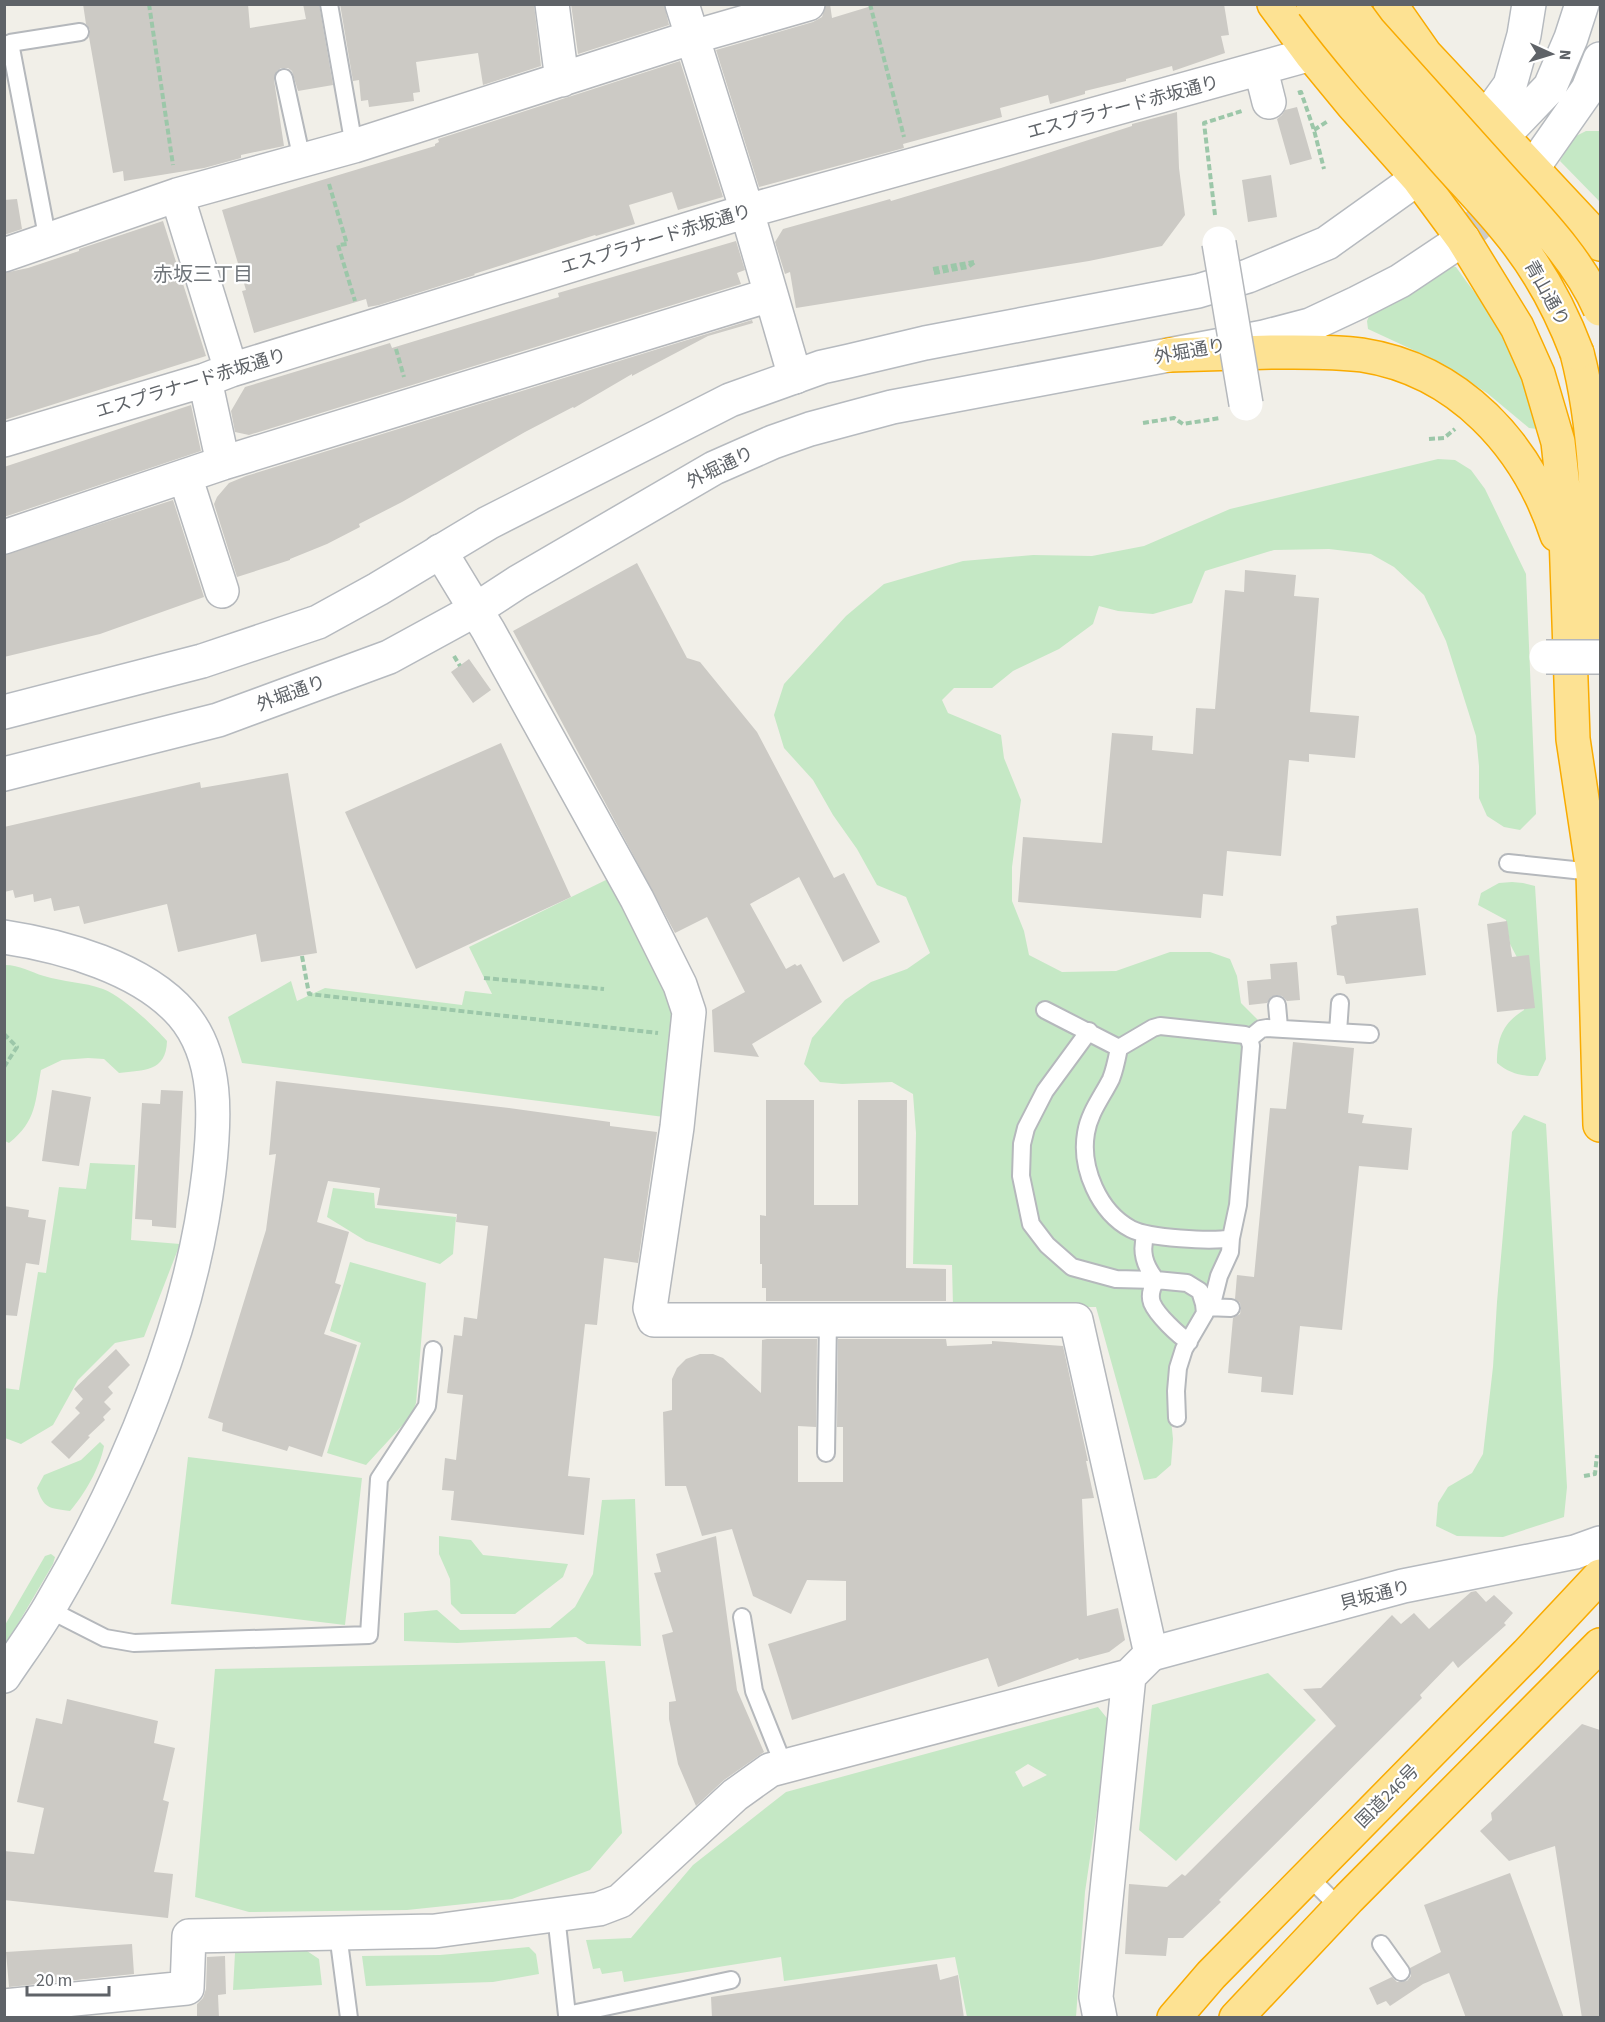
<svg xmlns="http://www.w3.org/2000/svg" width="1605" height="2022" viewBox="0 0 1605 2022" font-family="'Source Sans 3','Noto Sans JP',sans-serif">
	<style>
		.green { fill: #c5e8c5; fill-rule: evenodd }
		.building { fill: #cccac5 }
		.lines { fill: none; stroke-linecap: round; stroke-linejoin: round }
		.secondary-tunnel { stroke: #ccccc8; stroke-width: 33; stroke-dasharray: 33 16; stroke-linecap: butt }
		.lane-casing { stroke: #b5b8bc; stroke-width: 20 }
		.street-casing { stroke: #b5b8bc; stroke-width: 36 }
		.secondary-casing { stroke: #b6babf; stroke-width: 36 }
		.highway-casing { stroke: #f9ab00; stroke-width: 36 }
		.path { stroke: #9cc7a9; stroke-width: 4; stroke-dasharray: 6 3; stroke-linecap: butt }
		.lane { stroke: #fff; stroke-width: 16 }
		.street { stroke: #fff; stroke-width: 33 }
		.secondary { stroke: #fff; stroke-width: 33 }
		.highway { stroke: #fde293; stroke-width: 33 }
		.street-bridge-casing { stroke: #b5b8bc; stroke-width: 36; stroke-linecap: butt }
		.highway-bridge-casing { stroke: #f9ab00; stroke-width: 36; stroke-linecap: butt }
		.street-bridge { stroke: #fff; stroke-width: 33 }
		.highway-bridge { stroke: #fde293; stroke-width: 33 }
		.labels { text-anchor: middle; stroke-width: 4.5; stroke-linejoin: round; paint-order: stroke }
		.street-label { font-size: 18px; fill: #5f6368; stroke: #fff }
		.neighbourhood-label { font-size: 20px; fill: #70757a; stroke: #fff }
	</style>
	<rect width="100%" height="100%" fill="#f1efe8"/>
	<!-- green -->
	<path class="green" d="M1586 131H1600V202L1560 161 1574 137Z
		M1452 266 1456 267C1468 285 1483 302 1495 320 1514 353 1526 389 1538 424L1537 429 1529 428 1487 393 1437 361 1368 329 1367 321 1370 314Z
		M1438 459 1455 460 1471 470 1485 489 1526 574 1536 814 1520 830 1504 827 1487 816 1479 798V766L1476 736 1446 641 1424 595 1394 567 1371 554 1329 549 1274 550 1205 571 1192 603 1153 614 1118 611 1099 606 1093 624 1059 649 1013 671 992 688H954L942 700 948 713 1001 735 1004 758 1021 800 1012 867V901L1024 931 1029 955 1062 972 1116 971 1170 952H1210L1230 959 1237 976 1241 1003 1258 1020 1247 1030 1161 1018 1126 1034 1110 1057 1107 1073 1087 1106 1082 1126 1109 1218 1225 1247 1211 1287 1178 1343 1167 1381 1173 1439 1171 1465 1156 1478 1144 1480 1096 1307 953 1306 952 1265 913 1264 916 1133 913 1094 892 1082 842 1084 820 1082 804 1064 812 1038 845 1000 871 982 907 969 930 953 906 897 877 885 857 849 833 815 813 780 784 748 774 715 784 684 846 616 884 584 963 561 1033 555 1092 556 1144 546 1230 509Z
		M612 877 675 1011 664 1117 242 1063 228 1017 291 981 297 1001 325 988 462 1005 465 991 492 994 469 947Z
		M1512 882 1523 883 1535 886 1546 1059 1538 1076C1522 1076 1510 1074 1497 1063 1497 1038 1503 1023 1524 1010L1527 990 1521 965 1510 944 1506 920 1478 905 1481 893 1499 883Z
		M5 965C20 965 30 972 44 976 63 982 84 982 103 989 123 997 153 1025 167 1041 166 1072 144 1070 119 1073L104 1059 88 1058 62 1060 41 1070C35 1101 37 1121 9 1143L5 1141Z
		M1157 1032 1238 1039 1246 1048 1228 1229 1218 1235 1144 1229 1125 1219 1098 1186 1091 1158 1096 1114 1125 1053Z
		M1524 1115 1546 1124 1567 1487 1564 1517 1503 1537 1457 1536 1436 1526 1438 1503 1448 1487 1472 1473 1483 1454 1493 1367 1497 1302 1512 1132Z
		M90 1163 135 1165 131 1240 180 1244 144 1337 115 1343 78 1380 53 1425 21 1444 5 1438 4 1388 19 1390 38 1272 46 1273 59 1187 86 1189Z
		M333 1188 374 1193 375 1208 456 1217 453 1254 440 1264 366 1241 327 1217Z
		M350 1262 426 1283 416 1403 411 1416 366 1465 327 1453 361 1343 330 1331Z
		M100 1442 104 1446C100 1468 84 1495 70 1511 49 1508 44 1509 37 1488L44 1475 81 1460Z
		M188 1457 362 1478 345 1625 171 1604Z
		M635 1499 641 1646 587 1644 576 1637 457 1643 404 1641V1613L437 1610 460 1630 550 1628 575 1607 593 1574 602 1500Z
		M439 1536 471 1540 483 1555 568 1564 563 1577 515 1614H461L451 1604 450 1579 439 1554Z
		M51 1554 55 1557 53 1564 5 1646V1625L45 1556Z
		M605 1661 622 1833 590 1870 512 1899 407 1910 249 1912 195 1897 215 1669Z
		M1268 1673 1316 1720 1176 1861 1139 1830 1152 1705Z
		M1098 1707 1110 1722 1085 1892 1076 2017H967L955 1957 784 1981 781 1957 624 1982 622 1971 602 1974 600 1968 593 1969 586 1940 631 1938 693 1865 786 1792ZM1028 1764 1047 1775 1023 1787 1015 1772Z
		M529 1947 536 1954 539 1974 493 1982 366 1986 362 1956 440 1955Z
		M304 1949 319 1959 322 1985 233 1990 235 1953Z"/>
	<!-- building -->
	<path class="building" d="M83 4H248L250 28 306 19 303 4H319L333 85 298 91 292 71 288 68H281L277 71 274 80 284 146 241 155V158L204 168 124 181 123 171 113 173 89 37 90 30 86 24Z
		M340 4H534L541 66 483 85 478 53 416 62 420 92 413 93 414 101 369 107 368 100 361 101 359 80 353 81Z
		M571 4H664L669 25 578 54Z
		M826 4H830L832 18 878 4H1224L1229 35 1221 36 1225 53 1173 71 1172 66 1126 79V81L1085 91V94L1050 104 1048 95 1000 108 1002 117 903 144 904 148 759 187 716 50 813 22 822 17Z
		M680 61 723 197 678 210 672 192 629 205 635 224 596 236 595 235 474 274 475 275 379 305 368 307 366 299 254 333 242 291 246 290 222 210 435 146V144L439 142 438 139Z
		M1297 107 1312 159 1290 165 1277 119 1282 115 1285 110Z
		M1177 112 1179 168 1185 215 1162 246 1089 261 796 308 790 272 785 274 775 242 783 229 869 205 890 199 891 201 1001 168 1132 126V124Z
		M1271 175 1277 217 1248 222 1242 180Z
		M17 199 22 229 4 235V200Z
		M163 221 206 356 4 420V273L28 268 79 251V249Z
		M736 241 745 270 737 273 741 284 249 435 235 432 231 411 245 387 390 343 392 348 559 297 558 293Z
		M752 320 753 323 708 336 632 376V374L574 408 573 407 525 432 402 502 359 524 360 527 327 544 290 559V560L237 577 214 504 217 497 229 483 246 476Z
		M191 405 201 451 4 517V467Z
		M173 500 204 597 100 634 4 657V555Z
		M637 563 687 658 700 662 757 732 834 878 844 873 880 942 843 962 799 877 750 904 786 969 795 964 797 966 801 964 822 1002 752 1044 759 1057 714 1052 712 1010 745 992 707 917 675 933 513 631Z
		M1245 570 1296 575 1294 596 1319 598 1310 712 1359 716 1355 758 1309 754V762L1289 760 1281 856 1227 851 1223 896 1203 894 1201 918 1018 902 1023 837 1102 843 1112 733 1153 736 1152 750 1193 754 1196 708 1215 709 1225 590 1244 592Z
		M469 659 491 690 473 703 451 672Z
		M501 743 571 897 416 969 345 812Z
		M288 773 317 953 261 962 256 934 178 952 167 904 84 924 79 906 54 911 51 898 34 902 33 894 15 898 13 890 4 892V827L200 782 201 788Z
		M1418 908 1426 975 1346 984 1344 976 1337 975 1331 926 1337 924 1336 916Z
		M1507 921 1512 957 1529 955 1535 1008 1497 1012 1487 924Z
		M1297 962 1300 1000 1287 1001 1282 996 1277 995 1271 997 1267 1003 1249 1005 1247 981 1271 979 1270 964Z
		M1293 1042 1354 1048 1348 1113 1364 1115 1362 1123 1412 1128 1408 1170 1359 1166 1342 1330 1300 1326 1293 1395 1261 1392 1262 1377 1228 1373 1233 1318 1240 1314 1241 1309 1240 1303 1235 1299 1237 1275 1254 1277 1270 1108 1286 1109Z
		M276 1081 509 1108 610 1122V1126L657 1132 638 1263 604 1258 597 1325 585 1324 568 1476 590 1478 584 1535 451 1520 454 1491 442 1490 445 1458 456 1460 463 1395 447 1393 454 1335 462 1336 464 1317 477 1319 488 1226 456 1222 457 1214 377 1205 380 1188 328 1181 317 1222 349 1232 335 1283 341 1285 324 1334 357 1345 322 1457 289 1446 287 1451 222 1431 223 1423 208 1418 266 1230 276 1154 269 1155Z
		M52 1090 91 1097 79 1166 42 1161Z
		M161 1090 183 1091 176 1228 152 1226V1220L135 1219 142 1103 160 1104Z
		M766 1100H814V1205H858V1100H907L906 1268 946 1269V1301H766V1288H762V1264H760V1215L766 1216Z
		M4 1206 29 1210 28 1217 46 1220 39 1265 26 1263 17 1316 4 1315Z
		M767 1339H817L816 1427 798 1426V1482H843V1427H837L838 1339H946L947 1346 992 1344V1341L1063 1346 1088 1461H1086L1094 1498 1082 1499 1087 1616 1118 1608 1125 1640 1109 1652 1079 1660 1078 1658 998 1687 988 1658 792 1720 768 1644 846 1620V1581L807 1580 791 1614 753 1596 732 1529 702 1536 686 1486H665L663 1412 672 1410V1379L677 1368 686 1359 700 1354H713L723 1358 761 1393 762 1340Z
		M116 1349 130 1365 108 1387 113 1393 104 1402 111 1409 103 1417 105 1420 88 1436 90 1437 69 1459 51 1442 80 1413 75 1408 83 1399 74 1389Z
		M716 1536 737 1690 764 1752 724 1780 696 1806 678 1764 669 1719V1702L676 1701 662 1635 673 1632 654 1573 661 1572 656 1554Z
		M1476 1591 1486 1602 1494 1595 1513 1613 1504 1623 1506 1625 1458 1668 1453 1661 1420 1695 1422 1698 1219 1900 1221 1902 1183 1938H1168L1166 1956 1125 1954 1129 1884 1167 1887 1182 1874 1185 1876 1336 1726 1303 1689 1321 1688 1392 1615 1401 1624 1414 1613 1429 1629 1471 1592Z
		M67 1699 158 1721 154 1743 175 1748 163 1800 169 1802 154 1872 173 1874 168 1918 4 1900V1851L34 1854 44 1808 17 1802 36 1718 62 1724Z
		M1582 1724 1600 1730V2018H1582L1555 1846 1509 1861 1480 1831 1492 1820 1491 1813Z
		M1510 1873 1564 2018H1466L1449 1973 1423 1984 1390 2006 1386 2001 1377 2005 1369 1988 1392 1977 1397 1982 1407 1981 1411 1976 1410 1968 1441 1952 1424 1905Z
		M132 1944 134 1974 9 1987 6 1952Z
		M225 1956 226 1994 218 1995 219 2018H197V2004L203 1998 206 1989 207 1957Z
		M937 1964 940 1980 958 1975 964 2018H712L711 1997Z"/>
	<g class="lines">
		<!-- secondary-tunnel -->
		<path class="secondary-tunnel" d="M1463 239 1512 190"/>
		<!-- lane casing -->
		<g class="lane-casing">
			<path id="lane" d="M329 4 354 146
				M284 78 302 160
				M48 241 10 43 80 32
				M1508 863 1593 872
				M1277 1005 1279 1027
				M1045 1010 1119 1048
				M1160 1026 1245 1035 1249 1039 1251 1046 1238 1205 1231 1238C1212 1242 1148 1238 1131 1229 1099 1212 1080 1168 1086 1133 1089 1113 1102 1097 1111 1079 1115 1069 1117 1058 1119 1048L1153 1028Z
				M1089 1031 1045 1091 1026 1128 1022 1144 1021 1176 1031 1224 1047 1245 1072 1267 1116 1279 1156 1280 1187 1283 1200 1291 1204 1304 1205 1313 1184 1349 1178 1368 1176 1391 1177 1418
				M1338 1032 1340 1003
				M1249 1039 1261 1029 1267 1028 1370 1034
				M1146 1234C1140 1251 1144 1265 1156 1280 1152 1287 1149 1295 1152 1303 1157 1315 1178 1335 1189 1342
				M1205 1307 1231 1308
				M1211 1308 1219 1276 1230 1252 1231 1238
				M826 1453 828 1320
				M48 1609 105 1638 134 1643 369 1635 379 1479 427 1406 433 1350
				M742 1617 754 1691 784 1766
				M1308 1876 1340 1908
				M556 1915 567 2015 731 1980
				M338 1934 349 2018
				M1381 1944 1401 1972"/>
		</g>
		<!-- street casing -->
		<g class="street-casing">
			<path id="street" d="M552 4 562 80
				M682 4 743 198 795 377
				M1263 78 1269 102
				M177 195 231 370
				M4 255 177 195 354 146 693 37 808 4
				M205 380 223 463
				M4 440 205 380 231 370 747 211 1311 54
				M185 476 222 591
				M4 537 223 463 770 295
				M4 2006 187 1988 189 1936 435 1931 599 1909 620 1901 735 1795 770 1770 1129 1676 1151 1654 1076 1320H654L650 1308 677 1127 689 1012 680 985 637 899 488 630 440 551
				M1100 2018 1096 1997 1129 1676"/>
		</g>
		<!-- secondary casing -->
		<g class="secondary-casing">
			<path id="secondary" d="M1486 118 1510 85 1524 35 1529 4
				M1503 136 1550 87 1571 38 1582 4
				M1532 169 1588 89 1600 59
				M4 712 202 661 318 622 378 589 488 523 730 400 822 367 849 361 925 343 1198 291 1248 276 1327 243 1418 178
				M4 774 218 720 389 657 475 610 518 582 714 468 773 442 810 429 892 407 1264 337 1310 325 1357 303 1400 281 1463 239
				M4 937C63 946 142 968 182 1014 219 1057 215 1119 209 1172 192 1321 128 1474 52 1603 38 1628 20 1652 4 1676
				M1151 1654 1403 1586 1575 1552 1600 1543"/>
		</g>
		<!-- highway casing -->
		<g class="highway-casing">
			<path id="highway" d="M1274 4 1311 54 1353 105 1418 178 1463 239 1517 327 1538 374 1558 442 1565 505 1573 739 1593 872
				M1390 4 1425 54 1590 230 1600 244
				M1577 353C1602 449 1597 556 1600 656
				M1170 355C1204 354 1237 353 1271 352 1301 352 1332 351 1362 355 1459 370 1527 445 1557 535
				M1595 850 1593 872 1600 1125
				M1174 2018 1211 1975 1527 1654 1600 1576
				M1236 2018 1349 1898 1600 1645"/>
		</g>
		<!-- path -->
		<path class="path" d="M149 4 173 165
			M870 4 904 137
			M1298 93 1301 92 1314 130 1324 169
			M1314 130 1328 121
			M329 184 347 244 338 245 355 301
			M1215 215 1204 123 1242 111
			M933 269 974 262
			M934 273 968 267 975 262
			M396 349 404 377
			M1143 423 1174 418 1183 424 1220 418
			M1429 439 1444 438 1455 429
			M454 656 460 666
			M302 956 309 994 658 1033
			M484 978 604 989
			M4 1034 17 1047 4 1067
			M1584 1476 1595 1474 1597 1455"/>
		<!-- lane -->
		<use href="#lane" class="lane"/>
		<!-- street -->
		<use href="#street" class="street"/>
		<!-- secondary -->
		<use href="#secondary" class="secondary"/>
		<!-- highway -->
		<use href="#highway" class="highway"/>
		<!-- street-bridge casing -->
		<g class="street-bridge-casing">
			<path id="street-bridge" d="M1219 243 1246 404
				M1546 657H1600"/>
		</g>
		<!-- highway-bridge casing -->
		<g class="highway-bridge-casing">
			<path id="highway-bridge" d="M1313 4C1353 58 1399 108 1443 158 1464 182 1487 205 1507 230 1537 266 1560 308 1577 353
				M1349 4 1369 31C1413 80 1457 129 1501 178 1537 218 1578 259 1600 309"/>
		</g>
		<!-- street-bridge -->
		<use href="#street-bridge" class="street-bridge"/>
		<!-- highway-bridge -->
		<use href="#highway-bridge" class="highway-bridge"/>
	</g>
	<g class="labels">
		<!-- street labels -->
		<g class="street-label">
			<text transform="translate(1123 107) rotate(-15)" y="6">エスプラナード赤坂通り</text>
			<text transform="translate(656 239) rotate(-17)" y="6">エスプラナード赤坂通り</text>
			<text transform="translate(1547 293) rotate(61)" y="6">青山通り</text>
			<text transform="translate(1190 351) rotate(-10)" y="6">外堀通り</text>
			<text transform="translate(191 383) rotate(-17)" y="6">エスプラナード赤坂通り</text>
			<text transform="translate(720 467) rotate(-26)" y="6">外堀通り</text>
			<text transform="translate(291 693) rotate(-20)" y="6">外堀通り</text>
			<text transform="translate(1375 1595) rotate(-14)" y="6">貝坂通り</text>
			<text transform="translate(1387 1796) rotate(-45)" y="6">国道246号</text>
		</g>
		<!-- neighbourhood labels -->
		<g class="neighbourhood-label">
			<text x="203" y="281">赤坂三丁目</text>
		</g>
	</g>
	<!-- border -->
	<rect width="1605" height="2022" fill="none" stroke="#5f6368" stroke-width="12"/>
	<!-- north arrow -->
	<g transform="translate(1551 54) rotate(94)" stroke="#ffffff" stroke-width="4.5" paint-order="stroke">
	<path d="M0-4.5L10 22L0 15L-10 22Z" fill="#5f6368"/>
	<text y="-9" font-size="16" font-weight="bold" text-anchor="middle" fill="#5f6368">N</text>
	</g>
	<!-- scale -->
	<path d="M27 1986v9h82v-9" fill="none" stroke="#5f6368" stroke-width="3"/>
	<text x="36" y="1986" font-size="18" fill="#5f6368" stroke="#ffffff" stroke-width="4.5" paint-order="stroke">20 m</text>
</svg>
